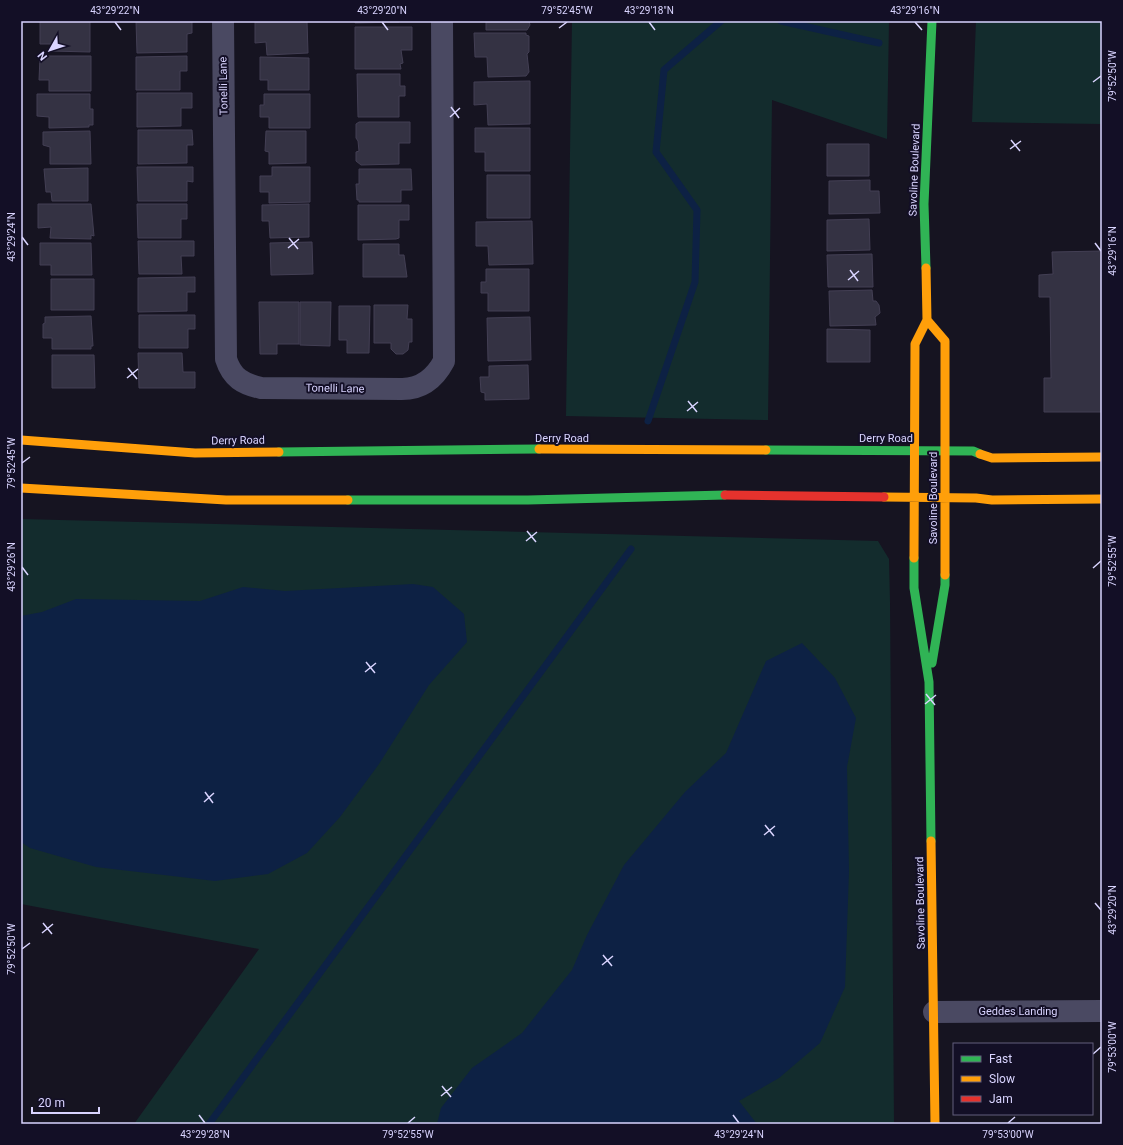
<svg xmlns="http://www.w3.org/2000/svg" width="1123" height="1145" viewBox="0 0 1123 1145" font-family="Roboto,sans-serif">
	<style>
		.green { fill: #132c2d }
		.water { fill: #0d2144 }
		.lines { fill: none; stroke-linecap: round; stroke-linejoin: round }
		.stream { stroke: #0d2144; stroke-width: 7 }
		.building { fill: #343243; stroke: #433f54 }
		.street { stroke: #4a4962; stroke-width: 22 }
		.fast { stroke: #30b455; stroke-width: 9 }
		.slow { stroke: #ff9f0a; stroke-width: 9 }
		.jam { stroke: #e5322d; stroke-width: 9 }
		.ticks { fill: none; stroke: #d9d4ff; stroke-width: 1.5 }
		.labels { text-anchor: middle; stroke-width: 4; stroke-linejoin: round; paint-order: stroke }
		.street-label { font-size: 11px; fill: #d9d4ff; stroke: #130f26 }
		.neatline { fill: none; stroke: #d9d4ff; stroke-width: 1.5 }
		.ticks-label { font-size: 10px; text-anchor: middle; fill: #d9d4ff }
	</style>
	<rect width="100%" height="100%" fill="#161421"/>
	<!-- green -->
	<path class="green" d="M572 21H889L887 139 772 100 768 420 566 416Z
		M976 21H1102V124L972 122Z
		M21 519 878 541 889 559 890 602 894 1124H134L259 949 21 904Z"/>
	<!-- water -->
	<path class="water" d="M413 584 433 587 464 614 467 642 429 685 379 764 340 817 307 853 268 874 215 881 96 867 30 848 21 842V616L42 612 76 599 200 601 243 587 285 591Z
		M802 643 835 678 856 718 847 767 849 871 845 987 820 1043 779 1078 739 1101 757 1124H437L441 1108 472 1068 522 1033 572 970 587 935 624 865 685 792 726 753 766 661Z"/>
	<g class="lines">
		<!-- stream -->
		<path class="stream" d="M781 21 879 43
			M648 421 695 282 697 210 656 152 664 70 721 21
			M209 1124 631 549"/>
	</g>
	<!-- building -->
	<path class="building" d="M40 21H90V52L51 51V44H40Z
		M136 21H192V33L187 34V52L137 53Z
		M307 21 308 53 267 55 266 42 255 43V22Z
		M355 21H398L399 22 355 23Z
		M486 21H529L530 25 527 30H486Z
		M355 27H412V50H401L403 63 400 64 401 69H355Z
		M474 33H526V35L529 36V52L527 54 529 72 526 76 488 77 487 57H475Z
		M44 56H91V91H49V80H39L40 57H44Z
		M187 56V71H180V90H136V57Z
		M260 57 309 58V90H268V80H260Z
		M357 74H400V86H405V96H399V117H358Z
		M530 81V124L488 125 487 104 474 105V82Z
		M137 93H192V108H181V126L137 127Z
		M37 94H90V109H93V125H89V127L49 128V117L37 116Z
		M264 94H310V128H269V117H260V105H264Z
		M359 122H410V143H399V164L361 165 356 161V152L359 151 358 141 356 138V124Z
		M475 128H530V171H485V152H475Z
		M138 130H192L193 145H187V163L138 164Z
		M90 131 91 164H50V147L43 145V132Z
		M266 131H306V163L269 164V152L265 151Z
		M827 144H869V176H827Z
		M137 167H193V182L187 181V201H138Z
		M272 167H310V202L269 203V192H260V176H272Z
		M88 168V201H52L51 192H46L44 169Z
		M359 169H411L412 190H401V202H359V200H357L356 184H359Z
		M487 175H530V218H487Z
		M870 180V191H879L880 213 829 214V181Z
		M38 204H91L94 236 91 235V239L50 238 51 227 38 228Z
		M137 204H187V219H181V238H138Z
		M309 204V237L270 238 269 221H262V205Z
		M358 205H409V220H399V238L396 239 358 240Z
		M869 219 870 250 827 251V220Z
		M532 221 533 264 489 265 488 246H476V222Z
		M138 241H194V256H181L182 274H139Z
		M312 242 313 274 271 275 270 243Z
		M40 243H91L92 275H51V265H40Z
		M363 244H399V255H404L407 277H363Z
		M1102 251V412H1044V378H1051L1050 297H1039V275L1053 274 1052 252Z
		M872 254 873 287H828L827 255Z
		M486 269H529V311H488V293H481V282H486Z
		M195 277V292H187V311L138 312V278Z
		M51 279H94V310H51Z
		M872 290 873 301H876L879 305 880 313 875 317 876 325 830 326 829 291Z
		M259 302H299V344H277V354H260Z
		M300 302H331L330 346 300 345Z
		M374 305H408L407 319H412V342H409L408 350 403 354H396L391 349V343H374Z
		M339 306H370L369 353H347V340H339Z
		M139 315H195V329H188V348H139Z
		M91 316 93 346H91V349H52V338H43V324L45 323V317Z
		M530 317 531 360 488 361 487 318Z
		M827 329 870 330V362H827Z
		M138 353H182L183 372H195V388H139Z
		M52 355H94L95 388H52Z
		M528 365 529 399 485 400V393L481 392 480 377H489V366Z"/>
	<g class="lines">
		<!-- street -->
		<path class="street" d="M223 21 226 359C232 378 243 384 261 388L402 389C422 389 435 378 444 361L442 21
			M934 1012 1102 1011"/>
		<!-- fast -->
		<path class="fast" d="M926 268 924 204 932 21
			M766 450 973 451 980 454
			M279 452 539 449
			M348 500H528L725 495
			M914 558V588L929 682 931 841
			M932 663 945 585V575"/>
		<!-- slow -->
		<path class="slow" d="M927 320 945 341V575
			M21 440 195 453 279 452
			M539 449 766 450
			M980 454 992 458 1102 457
			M21 488 226 500H348
			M884 497 976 498 992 500 1102 499
			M914 558 915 344 927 320 926 268
			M931 841 935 1124"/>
		<!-- jam -->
		<path class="jam" d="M725 495 884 497"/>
	</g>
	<!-- ticks -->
	<path class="ticks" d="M115 22 121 30M382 22 388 30M649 22 655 30M915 22 922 30M559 28 567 22M1093 82 1101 76M451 107 459 118M450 117 460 108M1011 140 1020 151M1010 149 1021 141M22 237 28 245M289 238 298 249M1095 243 1101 251M288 248 299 239M850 270 858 281M848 280 859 271M128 368 137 379M127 378 138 369M688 401 697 412M687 411 698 402M22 463 30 457M527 531 536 542M526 541 537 532M22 567 28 575M1093 568 1101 561M366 662 375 673M365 672 376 663M926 694 935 705M925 704 936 695M205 792 213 803M204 802 214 793M765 825 774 836M764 835 775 826M1095 903 1101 910M43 923 52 934M42 933 53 924M22 949 30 943M603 955 612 966M602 965 613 956M1093 1054 1101 1047M442 1086 451 1097M441 1096 452 1087M199 1115 205 1123M733 1115 739 1123M408 1123 415 1117M1008 1123 1015 1117"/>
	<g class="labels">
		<!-- street labels -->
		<g class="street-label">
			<text transform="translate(223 86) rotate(-91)" y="4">Tonelli Lane</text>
			<text transform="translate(914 170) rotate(-88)" y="4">Savoline Boulevard</text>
			<text transform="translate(335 388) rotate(1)" y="4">Tonelli Lane</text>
			<text x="562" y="442">Derry Road</text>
			<text x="886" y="442">Derry Road</text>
			<text transform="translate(238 440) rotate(-1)" y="4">Derry Road</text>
			<text transform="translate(933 498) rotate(-90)" y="4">Savoline Boulevard</text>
			<text transform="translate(920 903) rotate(-91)" y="4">Savoline Boulevard</text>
			<text x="1018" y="1015">Geddes Landing</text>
		</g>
	</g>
	<!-- border -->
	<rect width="1123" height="1145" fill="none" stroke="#130f26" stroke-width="44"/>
	<!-- legend -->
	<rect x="953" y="1043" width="140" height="72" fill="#130f26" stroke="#625e7d"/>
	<rect x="961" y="1056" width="20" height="6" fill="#30b455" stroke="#625e7d"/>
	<text x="989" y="1063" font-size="12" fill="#d9d4ff">Fast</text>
	<rect x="961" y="1076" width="20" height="6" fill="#ff9f0a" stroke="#625e7d"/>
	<text x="989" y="1083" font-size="12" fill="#d9d4ff">Slow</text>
	<rect x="961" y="1096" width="20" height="6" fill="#e5322d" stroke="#625e7d"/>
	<text x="989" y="1103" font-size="12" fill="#d9d4ff">Jam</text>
	<!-- north arrow -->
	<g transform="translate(50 50) rotate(231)" stroke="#130f26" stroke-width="3" paint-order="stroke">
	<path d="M0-3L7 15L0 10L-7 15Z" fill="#d9d4ff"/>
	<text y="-6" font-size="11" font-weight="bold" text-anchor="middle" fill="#d9d4ff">N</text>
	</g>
	<!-- scale -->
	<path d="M32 1107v6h67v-6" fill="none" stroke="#d9d4ff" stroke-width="2"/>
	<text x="38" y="1107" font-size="12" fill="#d9d4ff" stroke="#130f26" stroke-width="3" paint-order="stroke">20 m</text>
	<rect x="22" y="22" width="1079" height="1101" class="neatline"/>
	<g class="ticks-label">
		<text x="115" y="14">43°29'22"N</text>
		<text x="382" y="14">43°29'20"N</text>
		<text x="567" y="14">79°52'45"W</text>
		<text x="649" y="14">43°29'18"N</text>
		<text x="915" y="14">43°29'16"N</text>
		<text transform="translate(1112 76) rotate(-90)" y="4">79°52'50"W</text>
		<text transform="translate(11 237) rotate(-90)" y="4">43°29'24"N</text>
		<text transform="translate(1112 251) rotate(-90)" y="4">43°29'16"N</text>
		<text transform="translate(11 463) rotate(-90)" y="4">79°52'45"W</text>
		<text transform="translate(1112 561) rotate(-90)" y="4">79°52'55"W</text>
		<text transform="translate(11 567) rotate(-90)" y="4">43°29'26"N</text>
		<text transform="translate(1112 910) rotate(-90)" y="4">43°29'20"N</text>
		<text transform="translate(11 949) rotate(-90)" y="4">79°52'50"W</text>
		<text transform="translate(1112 1047) rotate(-90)" y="4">79°53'00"W</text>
		<text x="205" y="1138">43°29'28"N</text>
		<text x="408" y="1138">79°52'55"W</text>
		<text x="739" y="1138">43°29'24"N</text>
		<text x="1008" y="1138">79°53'00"W</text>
	</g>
</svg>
